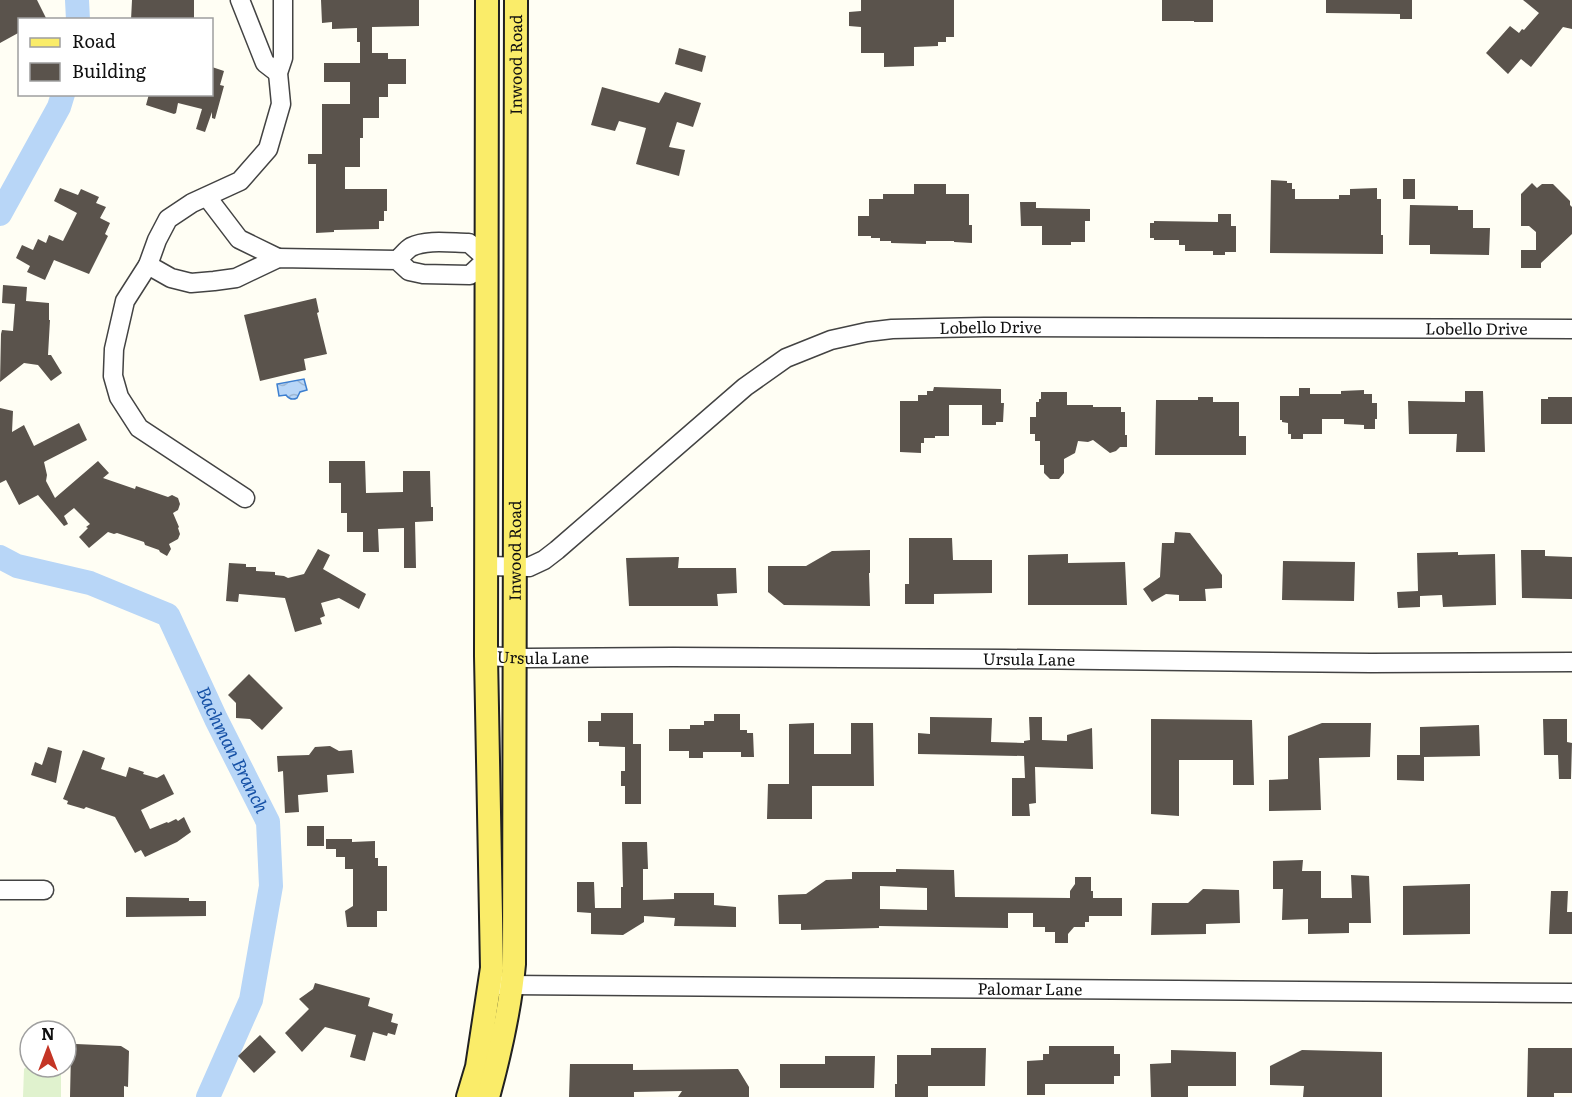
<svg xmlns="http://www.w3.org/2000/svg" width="1572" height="1097" viewBox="0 0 1572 1097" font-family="Literata,serif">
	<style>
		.pitch { fill: #e0f2ce }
		.water { fill: url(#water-waves); stroke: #3d7fcf; stroke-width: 1.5 }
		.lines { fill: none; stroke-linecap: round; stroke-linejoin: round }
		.river { stroke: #b8d6f7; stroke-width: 24 }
		.building { fill: #5a534c; fill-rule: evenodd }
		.minor-casing { stroke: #434343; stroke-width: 21 }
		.major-casing { stroke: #212121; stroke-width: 26 }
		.minor { stroke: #fff; stroke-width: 18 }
		.major { stroke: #faec69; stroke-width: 22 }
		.labels { text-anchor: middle; stroke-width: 6; stroke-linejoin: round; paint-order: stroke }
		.street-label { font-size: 16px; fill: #101010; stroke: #fff }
		.water-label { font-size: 18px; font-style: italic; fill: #1651a6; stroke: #fff }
	</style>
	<defs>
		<pattern id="water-waves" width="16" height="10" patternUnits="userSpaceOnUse" patternTransform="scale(1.5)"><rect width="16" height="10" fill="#b8d6f7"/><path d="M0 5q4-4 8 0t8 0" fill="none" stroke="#9db7d3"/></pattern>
	</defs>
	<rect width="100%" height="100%" fill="#fffef4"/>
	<!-- pitch -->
	<path class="pitch" d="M30 1063V1067H61V1097H23L24 1069Z"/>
	<!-- water -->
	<path class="water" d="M304 379 307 390 300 392 297 398C293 400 289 399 286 395L279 396 277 384Z"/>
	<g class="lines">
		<!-- river -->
		<g class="river">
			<path d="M77 0 78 20"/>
			<path d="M0 214 59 107 63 94"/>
			<path id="s1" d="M0 557 17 566 90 583 168 615 216 719 268 822 271 886 251 1000 208 1097"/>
		</g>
	</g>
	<!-- building -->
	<path class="building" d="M0 0H37L47 20H20V32L0 43Z
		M132 0H194V20H131Z
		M321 0H419V26L372 27V53H388V59H406V84H388V97H379V118H363V138H360V167H345V189H387V211H384V221H379V229L334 230V232L316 233V164H308V154H322V104H350V82H324V63H360V42H357V28L332 29V22L322 23Z
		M861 0H954V37H946V42H938V46L914 47V66L884 67V53H861V27L849 26V12L861 11Z
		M1162 0H1213V22H1194V21H1162Z
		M1326 0H1412V19H1400V14L1326 13Z
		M1523 0H1572V29L1563 27 1531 67 1521 59 1508 74 1486 53 1510 26 1519 33 1522 29 1524 30 1539 13Z
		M679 48 706 56 702 72 675 64Z
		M212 67 224 71 220 85 224 86 215 119 212 118V112L205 132 196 129 202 109 178 103 176 113 174 114 146 105 149 94H212Z
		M602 87 659 103 665 92 701 103 693 127 677 122 669 147 685 150 679 176 636 164 646 128 619 121 615 131 591 125Z
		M1403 179H1415V199H1403Z
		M1271 180 1287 181V183H1292V189H1295V199H1339V195H1350V189L1377 188V199H1381V235H1383V254L1270 253Z
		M1532 183 1537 188 1542 184H1553L1570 201V205L1572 207V234L1541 263V268H1521V250H1536V232L1529 226H1521V194Z
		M914 184H946V194H969V225H972V243L954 242V241H926V244L891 243V241H880V238H871V236H858V216H869V199H883V194H914Z
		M60 188 78 195 81 189 99 197 96 203 106 207 100 218 110 223 105 234 108 236 89 274 54 260 45 280 27 272 30 266 16 258 22 245 33 250 38 239 46 243 49 235 63 241 77 213 54 201Z
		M1020 202H1036V208L1090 209V221H1085V242H1071V245H1042V226H1021Z
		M1410 205 1458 206V210H1473V228H1490L1489 255 1430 254V245H1409Z
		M1218 214H1231V226H1236V252H1225V255H1213V251H1185V245H1179V240H1154V238H1150V223H1154V221L1218 222Z
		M3 285 27 287 26 301 49 303V320H50L48 355H51L62 373 51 381 38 365 24 363 0 382 1 334 2 330 13 331 15 304 2 303Z
		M316 298 319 312 317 313 327 354 304 359 306 370 260 381 244 315Z
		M934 387 1001 389V403H1004L1003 422H996V425H982V405H949V436H935V438H924V443H921V453L900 452V401H918V395H927V391H933Z
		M1299 388H1310V394H1341V391L1364 390V394H1372V403H1377V419H1375V429H1364V425L1344 424V419H1322V434H1303V439H1291V434H1288V423L1282 422V420H1280V396H1299Z
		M1465 391H1483L1485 452H1456L1457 434H1409L1408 401 1465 402Z
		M1041 392H1067V405H1093V407H1121V412H1125V435H1127V447H1120L1116 451 1110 453 1093 440 1088 442 1078 441 1075 453 1064 459V473L1059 479H1050L1044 473V465H1040V441H1035V434H1030V417H1036V402H1039V399H1041Z
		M1198 397H1213V402H1239V436H1246V455H1155L1156 400H1198Z
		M1548 397H1572V424H1541V399H1548Z
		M0 408 13 411 12 432 24 425 34 446 79 423 87 440 44 462 47 475 46 481 55 498 98 461 109 473 103 478 135 489 136 486 168 497 172 495 178 498 180 504 178 510 173 513 179 527 178 528 180 534 178 539 169 544 171 549 167 556 160 552 159 550 145 545 144 542 117 533 114 534 108 532 89 548 79 537 88 528 86 527 90 524 74 508 64 516 68 524 64 526 38 495 19 505 6 480 0 483Z
		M329 461H365L366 493 403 492V471H430L431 507H433V521L415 522 416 568H404V528L378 529 379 552H363V532H347V513H341V483H329Z
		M1175 532 1190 533 1222 575V588L1205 589 1206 601H1179V595L1166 594 1152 602 1143 589 1160 577 1162 543H1174Z
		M909 538H952L953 560H992V593L934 594V604H905V584H909Z
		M318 549 330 555 323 569 366 594 359 609 339 598 321 603 325 616 320 618 322 624 295 632 285 598 239 594 238 602 226 601 229 563 246 564V567H256V571L275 572V575L284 576 288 578 304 574Z
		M870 550V573H869L870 606 784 605 768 592V566H806L832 551Z
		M1521 550H1545V556L1572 557V599L1522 598Z
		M1458 552V555L1495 554 1496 605 1443 607 1442 595 1420 596V607L1398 608 1397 592 1418 591 1417 553Z
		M1068 554V563L1125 562 1127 605H1028V555Z
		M679 557 678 568H736L737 593 717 594 718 606H629L626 558Z
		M1283 561 1355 562 1354 601 1282 600Z
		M249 674 283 708 262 730 250 719 236 718V703L228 695Z
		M601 713H633V744H641V804H625V786H621V771H625V747L599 746V742H588V721H601Z
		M714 714H740V730H747V733H753L754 757H741V752H703V758H689V751H669V729H690V725H704V721H714Z
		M930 717 992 718 991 742 1024 743V741L1030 740 1029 717H1042V740L1067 741V735L1092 728 1093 769 1035 767 1036 803 1029 804 1030 816H1012V778H1025L1024 756 918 754V733L930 734Z
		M1151 719 1252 720 1254 785H1233V760H1179V816L1151 814Z
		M1543 719H1567V742L1572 743 1571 779H1559L1558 755H1544Z
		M814 723V754H851V723H873L874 786H812V819H767L768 784H789V724Z
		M1322 723H1371L1370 757 1319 758 1321 810 1269 811V780L1288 779V736Z
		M1479 725 1480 756 1424 757V781L1397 780V755H1420V727Z
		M330 746 339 751 352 750 354 773 327 775 328 792 298 795 299 812 285 813 283 771 278 772 277 756 309 755 315 747Z
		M48 747 62 751 56 783 31 775 35 762 42 765Z
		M83 750 105 758 101 769 126 777 129 767 144 772 143 774 157 778 164 774 174 794 141 810 150 829 167 822 168 823 176 819 178 821 184 817 191 832 177 842 145 857 141 850 135 853 115 817 86 807 84 809 67 804 68 801 63 799Z
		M307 826H324V846H307Z
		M326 839H352V842L375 841V858H378V866H387V911H377V927H347L345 911 353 906V869H345V857H336V849H326Z
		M622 842H647L648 869H643V900L674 899V893H714V905L736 907V927L674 926 675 918 644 916V922L623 935 591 934V913L577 912V882H594L595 908H621V887H623Z
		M1303 860 1302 871H1321V898H1352L1351 875 1369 876 1371 923H1349V933L1308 934V919L1282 920 1283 889H1273V861Z
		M896 869 954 870 955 897 1070 898V891L1075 884V877H1091V891H1093V898H1122V916H1089V922H1085V927H1074L1068 934V943H1055V932H1045V927H1033V913H1008V928L879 926V928L801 930V924H779L778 895 806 894 826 880 852 879V872H896ZM880 886 927 888V910L880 909Z
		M1470 884V934L1403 935V886Z
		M1203 889 1239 890 1240 923 1206 924V934L1151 935 1152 903H1188Z
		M1551 891H1568L1567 912H1572V934H1549Z
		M126 897 189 898V901H206V916L126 917Z
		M315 983 370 998 368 1006 393 1014 391 1022 398 1024 395 1035 388 1033 387 1036 373 1032 365 1061 350 1057 356 1035 325 1027 302 1052 285 1033 309 1009 299 999 313 989Z
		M260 1035 276 1052 254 1073 238 1056Z
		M76 1044 121 1046 129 1051 128 1087 124 1086V1097H70L71 1052Z
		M1049 1046H1114V1054H1120V1076H1114V1084H1045V1095H1027V1061L1043 1060V1054H1049Z
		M931 1048H986L985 1086H928V1097H895V1084H897V1055H931Z
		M1528 1048H1572V1093H1554V1097H1527Z
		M1171 1050 1236 1052V1086H1188V1097H1151L1150 1064 1171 1063Z
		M1302 1050 1382 1052V1097H1303L1304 1086 1270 1085V1066Z
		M825 1056H875L874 1088H780V1064H825Z
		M570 1064H633V1070L738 1069 749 1087V1097H678L682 1091 634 1092V1097H569Z"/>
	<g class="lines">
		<!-- minor casing -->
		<g class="minor-casing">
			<g id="minor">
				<path d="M240 0 265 63 278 73"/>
				<path d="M207 197 239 239 278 258"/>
				<path d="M148 265 171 278 191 283 214 281 236 278 278 258 397 260 409 271 423 274 470 275 487 259 469 243C452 243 427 239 411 247 406 250 402 256 397 260"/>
				<path d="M245 498 139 428 119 397 113 376 114 349 125 301 148 265 157 240 168 219 192 203 240 181 268 149 281 104 278 73 283 58V0"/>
				<path id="s2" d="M486 566 529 567 544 560 557 550 745 387 786 358 831 340 867 332 892 329 984 327 1572 329"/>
				<path id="s3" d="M486 656 528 658 673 657 1005 659 1371 663 1572 662"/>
				<path d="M0 890H44"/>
				<path id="s4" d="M498 985 1572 993"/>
			</g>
		</g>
		<!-- major casing -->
		<g class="major-casing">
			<g id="major">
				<path d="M468 1097 477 1067 492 968 486 656 487 0"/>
				<path id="s5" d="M488 1097C500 1053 510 1010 514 964L516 0"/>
			</g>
		</g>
		<!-- minor -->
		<use href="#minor" class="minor"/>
		<!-- major -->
		<use href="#major" class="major"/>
	</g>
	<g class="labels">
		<!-- street labels -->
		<g class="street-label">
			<text dy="6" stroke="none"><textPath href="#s5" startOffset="1035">Inwood Road</textPath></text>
			<text dy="6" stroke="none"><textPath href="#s2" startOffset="584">Lobello Drive</textPath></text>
			<text dy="6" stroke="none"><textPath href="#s2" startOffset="1070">Lobello Drive</textPath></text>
			<text dy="6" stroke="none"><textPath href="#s5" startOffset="549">Inwood Road</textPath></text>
			<text dy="6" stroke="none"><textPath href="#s3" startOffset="57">Ursula Lane</textPath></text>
			<text dy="6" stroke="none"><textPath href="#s3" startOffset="543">Ursula Lane</textPath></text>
			<text dy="6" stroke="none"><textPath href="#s4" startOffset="532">Palomar Lane</textPath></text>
		</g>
		<!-- water labels -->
		<g class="water-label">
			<text dy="6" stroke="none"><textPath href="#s1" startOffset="328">Bachman Branch</textPath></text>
		</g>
	</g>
	<!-- legend -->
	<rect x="18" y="18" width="195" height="78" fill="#ffffff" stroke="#9f9f9f" stroke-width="1.5"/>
	<rect x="30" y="38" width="30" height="9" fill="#faec69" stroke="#9f9f9f" stroke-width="1.5"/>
	<text x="72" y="48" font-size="18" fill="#101010">Road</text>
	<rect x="30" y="63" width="30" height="18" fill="#5a534c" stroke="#9f9f9f" stroke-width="1.5"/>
	<text x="72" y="78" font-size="18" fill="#101010">Building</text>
	<!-- north arrow -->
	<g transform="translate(48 1049)"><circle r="28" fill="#ffffff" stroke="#9f9f9f" stroke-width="1.5"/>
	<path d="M0-4.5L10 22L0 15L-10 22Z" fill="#c43525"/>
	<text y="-9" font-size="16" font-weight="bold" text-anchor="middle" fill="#101010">N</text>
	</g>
</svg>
